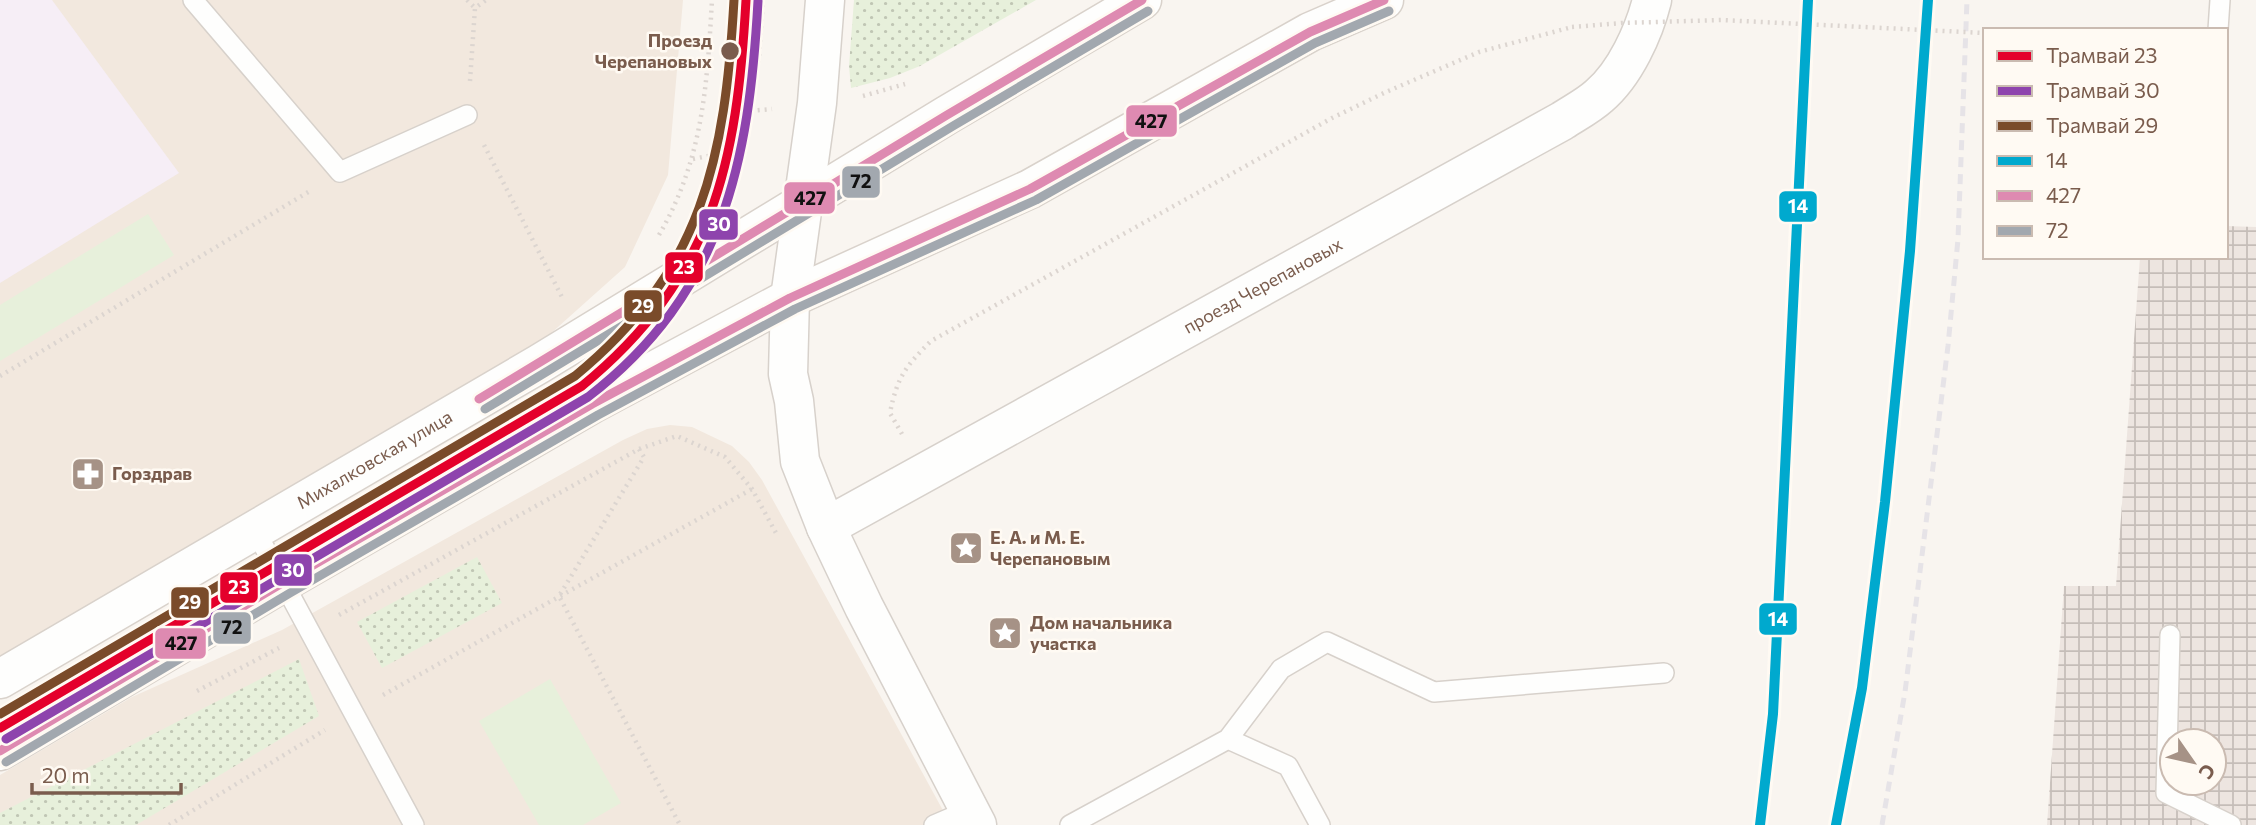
<svg xmlns="http://www.w3.org/2000/svg" width="2256" height="825" viewBox="0 0 2256 825" font-family="Commissioner,sans-serif">
	<style>
		.residential { fill: #f2e8de }
		.industrial { fill: url(#industrial-grid); fill-rule: evenodd }
		.education { fill: #f6eef6 }
		.grass { fill: url(#grass-dots) }
		.park { fill: #e7f0db }
		.lines { fill: none; stroke-linecap: round; stroke-linejoin: round }
		.service-casing { stroke: #d7d1cb; stroke-width: 22 }
		.minor-casing { stroke: #d7d1cb; stroke-width: 41 }
		.tertiary-casing { stroke: #d7d1cb; stroke-width: 41 }
		.secondary-casing { stroke: #d9d2cb; stroke-width: 41 }
		.path { stroke: #dcd5d0; stroke-width: 4.5; stroke-dasharray: 2 5; stroke-linecap: butt }
		.service { stroke: #fefefd; stroke-width: 19 }
		.minor { stroke: #fefefd; stroke-width: 38 }
		.tertiary { stroke: #fefefd; stroke-width: 38 }
		.secondary { stroke: #fefefd; stroke-width: 38 }
		.rail { stroke: #e6e3e7; stroke-width: 5; stroke-dasharray: 10 7; stroke-linecap: butt }
		.path-bridge { stroke: #dcd5d0; stroke-width: 4.5; stroke-dasharray: 2 5; stroke-linecap: butt }
		.bus-1-casing { stroke: #fffaf3; stroke-width: 14 }
		.bus-2-casing { stroke: #fffaf3; stroke-width: 14 }
		.bus-1 { stroke: #de8ab1; stroke-width: 9 }
		.bus-2 { stroke: #a2a8af; stroke-width: 9 }
		.rail-1-casing { stroke: #fffaf3; stroke-width: 16 }
		.rail-1 { stroke: #00a9ce; stroke-width: 10 }
		.tram-1-casing { stroke: #fffaf3; stroke-width: 14 }
		.tram-2-casing { stroke: #fffaf3; stroke-width: 14 }
		.tram-3-casing { stroke: #fffaf3; stroke-width: 14 }
		.tram-1 { stroke: #e4002b; stroke-width: 9 }
		.tram-2 { stroke: #8e44ad; stroke-width: 9 }
		.tram-3 { stroke: #7a4b2a; stroke-width: 9 }
		.stop-dot { fill: #7a5c4d; stroke: #fffaf3; stroke-width: 2.5 }
		.labels { text-anchor: middle; stroke-width: 5; stroke-linejoin: round; paint-order: stroke }
		.stop-label { font-size: 18px; font-weight: bold; fill: #7a5c4d; stroke: #fffaf3; text-anchor: end }
		.street-label { font-size: 18px; fill: #7a5c4d; stroke: #fffaf3 }
		.poi-label { font-size: 18px; font-weight: bold; fill: #7a5c4d; stroke: #fffaf3; text-anchor: start }
		.line-badge { stroke: #fffaf3; stroke-width: 2.5 }
		.badge-label { font-size: 19px; text-anchor: middle; font-weight: bold; fill: #fff }
		.pale-badge-label { font-size: 19px; text-anchor: middle; font-weight: bold; fill: #111 }
	</style>
	<defs>
		<pattern id="industrial-grid" width="8" height="8" patternUnits="userSpaceOnUse" patternTransform="scale(1.75)"><rect width="8" height="8" fill="#ede5e0"/><path d="M0 4h8M4 0v8" fill="none" stroke="#c5bdb8"/></pattern>
		<pattern id="grass-dots" width="8" height="8" patternUnits="userSpaceOnUse" patternTransform="scale(1.75)"><rect width="8" height="8" fill="#e7f0db"/><path d="M2 2h.1M6 6h.1" fill="none" stroke="#c0c6b4" stroke-width="1.8" stroke-linecap="round"/></pattern>
	</defs>
	<rect width="100%" height="100%" fill="#f9f5f0"/>
	<!-- residential -->
	<path class="residential" d="M0 0H683L668 175 625 267 549 335 0 660Z
		M670 425 692 427 732 446 749 462 762 480 951 825H0V775L132 697 282 630 623 440 647 429Z"/>
	<!-- industrial -->
	<path class="industrial" d="M2226 226 2256 227V825H2047L2064 586H2116L2140 257H2226ZM2172 741H2214V783H2172Z"/>
	<!-- education -->
	<path class="education" d="M0 0H52L179 173 0 283Z"/>
	<!-- grass -->
	<path class="grass" d="M854 0H1036L920 66 890 78 851 88 849 66Z
		M477 557 502 603 382 668 357 622Z
		M299 659 319 716 136 825H0V813Z"/>
	<!-- park -->
	<path class="park" d="M148 214 174 255 0 361V305Z
		M550 679 621 803 583 825H539L479 721Z"/>
	<g class="lines">
		<!-- service casing -->
		<g class="service-casing">
			<path id="service" d="M193 0 340 172 467 115
				M2218 30 2220 0
				M255 530 414 825
				M2170 635 2166 793 2231 825
				M1228 739 1288 766 1320 825
				M934 825 969 810
				M1070 825 1228 739 1281 669 1327 642 1434 692 1664 673"/>
		</g>
		<!-- minor casing -->
		<g class="minor-casing">
			<path id="minor" d="M826 527 864 607 977 825"/>
		</g>
		<!-- tertiary casing -->
		<g class="tertiary-casing">
			<g id="tertiary">
				<path id="s1" d="M825 0 817 103 790 298 788 374 794 401 800 461 826 527 1562 121C1574 113 1588 106 1599 96 1625 74 1644 32 1652 0"/>
			</g>
		</g>
		<!-- secondary casing -->
		<g class="secondary-casing">
			<g id="secondary">
				<path id="s2" d="M0 679 539 364 947 115 1142 0"/>
				<path d="M0 751 284 582 592 404 790 298 1030 189 1310 32 1384 0"/>
			</g>
		</g>
		<!-- path -->
		<path class="path" d="M467 0 475 8
			M470 81 475 8 486 0
			M863 96 905 84
			M749 111 759 56 763 0
			M484 145 563 299
			M693 159 729 152 749 111 772 109
			M659 235C703 159 707 86 712 0
			M0 376 310 191
			M902 434 890 413C897 377 906 366 931 341L1332 118 1386 92 1479 52 1572 27
			M639 449 644 457 559 596 680 825
			M339 615 639 449 677 436 725 457 752 489 776 533
			M197 691 279 648
			M383 695 752 489
			M169 825 325 730"/>
		<!-- service -->
		<use href="#service" class="service"/>
		<!-- minor -->
		<use href="#minor" class="minor"/>
		<!-- tertiary -->
		<use href="#tertiary" class="tertiary"/>
		<!-- secondary -->
		<use href="#secondary" class="secondary"/>
		<!-- rail -->
		<path class="rail" d="M1882 825 1905 692 1948 346 1958 239 1967 0"/>
		<!-- path-bridge -->
		<path class="path-bridge" d="M1572 27 1622 23 1721 20 1985 33"/>
		<!-- bus-1 casing -->
		<g class="bus-1-casing">
			<path id="bus-1" d="M479 399 947 115 1142 0
				M0 751 284 582 592 404 790 298 1030 189 1310 32 1384 0"/>
		</g>
		<!-- bus-2 casing -->
		<g class="bus-2-casing">
			<path id="bus-2" d="M485 409 953 126 1148 11
				M6 762 290 593 598 415 795 309 1036 200 1315 43 1389 11"/>
		</g>
		<!-- bus-1 -->
		<use href="#bus-1" class="bus-1"/>
		<!-- bus-2 -->
		<use href="#bus-2" class="bus-2"/>
		<!-- rail-1 casing -->
		<g class="rail-1-casing">
			<path id="rail-1" d="M1760 825 1773 714 1808 0
				M1836 825 1862 688 1885 502 1910 251 1928 0"/>
		</g>
		<!-- rail-1 -->
		<use href="#rail-1" class="rail-1"/>
		<!-- tram-1 casing -->
		<g class="tram-1-casing">
			<path id="tram-1" d="M0 728 582 386C714 278 737 162 746 0"/>
		</g>
		<!-- tram-2 casing -->
		<g class="tram-2-casing">
			<path id="tram-2" d="M6 739 588 397C724 292 749 162 758 1"/>
		</g>
		<!-- tram-3 casing -->
		<g class="tram-3-casing">
			<path id="tram-3" d="M0 714 575 376C703 271 725 158 734 0"/>
		</g>
		<!-- tram-1 -->
		<use href="#tram-1" class="tram-1"/>
		<!-- tram-2 -->
		<use href="#tram-2" class="tram-2"/>
		<!-- tram-3 -->
		<use href="#tram-3" class="tram-3"/>
	</g>
	<!-- icons -->
	<defs>
		<g id="pharmacy-square" transform="scale(1.75)"><rect x="-9" y="-9" width="18" height="18" rx="4" fill="#a69286" stroke="#fffaf3"/><path d="M-2-6h4v4h4v4h-4v4h-4v-4h-4v-4h4Z" fill="#fff"/></g>
		<g id="sight-square" transform="scale(1.75)"><rect x="-9" y="-9" width="18" height="18" rx="4" fill="#a69286" stroke="#fffaf3"/><path d="M0-6L1.8-2.2L6-1.7L2.9 1.2L3.7 5.4L0 3.3L-3.7 5.4L-2.9 1.2L-6-1.7L-1.8-2.2Z" fill="#fff"/></g>
	</defs>
	<g fill-rule="evenodd">
		<use href="#pharmacy-square" x="88" y="474"/>
		<use href="#sight-square" x="966" y="548"/>
		<use href="#sight-square" x="1005" y="633"/>
	</g>
	<!-- markers -->
	<circle class="stop-dot" cx="730" cy="51" r="10"/>
	<g class="labels">
		<!-- stop labels -->
		<g class="stop-label">
			<text x="712" y="47">Проезд<tspan x="712" dy="21">Черепановых</tspan></text>
		</g>
		<!-- street labels -->
		<g class="street-label">
			<text dy="6" stroke="none"><textPath href="#s1" startOffset="1034">проезд Черепановых</textPath></text>
			<text dy="6" stroke="none"><textPath href="#s2" startOffset="434">Михалковская улица</textPath></text>
		</g>
		<!-- poi labels -->
		<g class="poi-label">
			<text x="112" y="480">Горздрав</text>
			<text x="990" y="544">Е. А. и М. Е.<tspan x="990" dy="21">Черепановым</tspan></text>
			<text x="1030" y="629">Дом начальника<tspan x="1030" dy="21">участка</tspan></text>
		</g>
	</g>
	<g class="line-badge">
		<rect x="1125" y="104" width="53" height="34" rx="7" fill="#de8ab1"/>
		<rect x="841" y="165" width="40" height="34" rx="7" fill="#a2a8af"/>
		<rect x="783" y="181" width="53" height="34" rx="7" fill="#de8ab1"/>
		<rect x="1778" y="190" width="40" height="33" rx="7" fill="#00a9ce"/>
		<rect x="698" y="208" width="41" height="33" rx="7" fill="#8e44ad"/>
		<rect x="664" y="251" width="40" height="33" rx="7" fill="#e4002b"/>
		<rect x="623" y="289" width="40" height="34" rx="7" fill="#7a4b2a"/>
		<rect x="273" y="553" width="40" height="34" rx="7" fill="#8e44ad"/>
		<rect x="219" y="571" width="40" height="33" rx="7" fill="#e4002b"/>
		<rect x="170" y="586" width="40" height="33" rx="7" fill="#7a4b2a"/>
		<rect x="1758" y="602" width="40" height="34" rx="7" fill="#00a9ce"/>
		<rect x="212" y="611" width="40" height="34" rx="7" fill="#a2a8af"/>
		<rect x="154" y="627" width="53" height="33" rx="7" fill="#de8ab1"/>
	</g>
	<g class="badge-label">
		<text x="1798" y="213">14</text>
		<text x="719" y="231">30</text>
		<text x="684" y="274">23</text>
		<text x="643" y="313">29</text>
		<text x="293" y="577">30</text>
		<text x="239" y="594">23</text>
		<text x="190" y="609">29</text>
		<text x="1778" y="626">14</text>
	</g>
	<g class="pale-badge-label">
		<text x="1151" y="128">427</text>
		<text x="861" y="188">72</text>
		<text x="810" y="205">427</text>
		<text x="232" y="634">72</text>
		<text x="181" y="650">427</text>
	</g>
	<!-- legend -->
	<rect x="1983" y="28" width="245" height="231" fill="#fffaf3" stroke="#cabbb1" stroke-width="2"/>
	<rect x="1997" y="51" width="35" height="10" fill="#e4002b" stroke="#cabbb1" stroke-width="2"/>
	<text x="2046" y="63" font-size="21" fill="#7a5c4d">Трамвай 23</text>
	<rect x="1997" y="86" width="35" height="10" fill="#8e44ad" stroke="#cabbb1" stroke-width="2"/>
	<text x="2046" y="98" font-size="21" fill="#7a5c4d">Трамвай 30</text>
	<rect x="1997" y="121" width="35" height="10" fill="#7a4b2a" stroke="#cabbb1" stroke-width="2"/>
	<text x="2046" y="133" font-size="21" fill="#7a5c4d">Трамвай 29</text>
	<rect x="1997" y="156" width="35" height="10" fill="#00a9ce" stroke="#cabbb1" stroke-width="2"/>
	<text x="2046" y="168" font-size="21" fill="#7a5c4d">14</text>
	<rect x="1997" y="191" width="35" height="10" fill="#de8ab1" stroke="#cabbb1" stroke-width="2"/>
	<text x="2046" y="203" font-size="21" fill="#7a5c4d">427</text>
	<rect x="1997" y="226" width="35" height="10" fill="#a2a8af" stroke="#cabbb1" stroke-width="2"/>
	<text x="2046" y="238" font-size="21" fill="#7a5c4d">72</text>
	<!-- north arrow -->
	<g transform="translate(2193 762) rotate(124)"><circle r="33" fill="#fffaf3" stroke="#cabbb1" stroke-width="2"/>
	<path d="M0-5L12 26L0 18L-12 26Z" fill="#a69286"/>
	<text y="-10" font-size="19" font-weight="bold" text-anchor="middle" fill="#7a5c4d">С</text>
	</g>
	<!-- scale -->
	<path d="M32 783v10h149v-10" fill="none" stroke="#7a5c4d" stroke-width="3.5"/>
	<text x="42" y="783" font-size="21" fill="#7a5c4d" stroke="#fffaf3" stroke-width="5" paint-order="stroke">20 m</text>
</svg>
